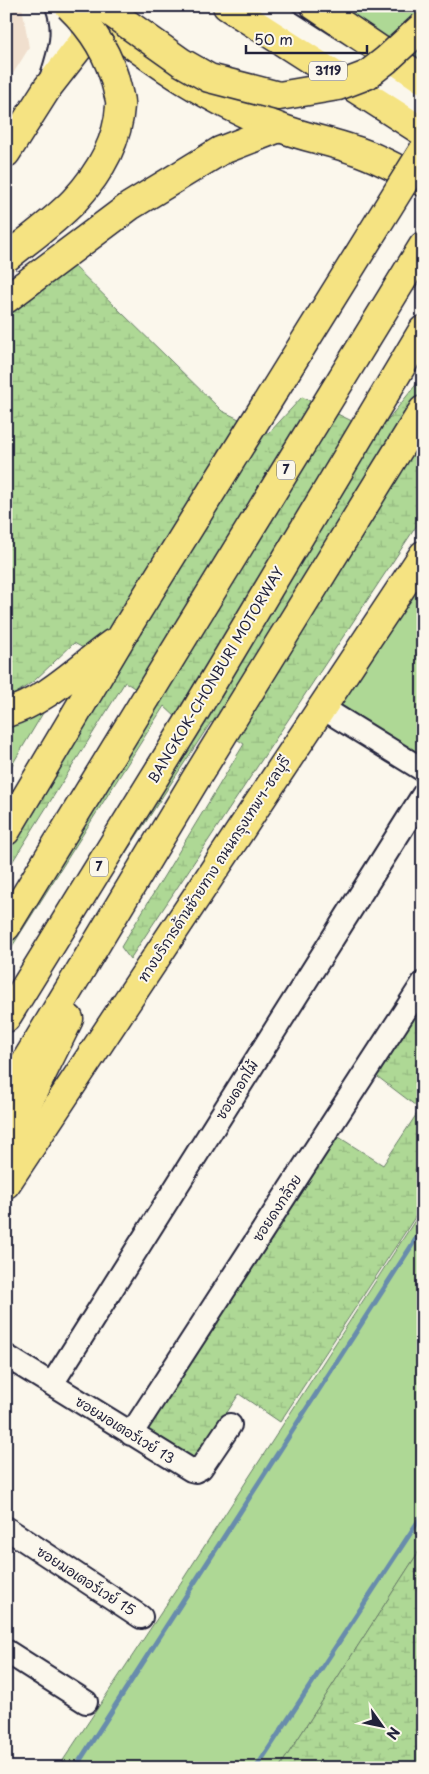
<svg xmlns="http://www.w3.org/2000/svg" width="429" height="1774" viewBox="0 0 429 1774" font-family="'Playpen Sans','Playpen Sans Thai',sans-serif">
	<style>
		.built { fill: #f0dfce }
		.grass { fill: #aed895; stroke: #687d68 }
		.wetland { fill: url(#wetland-marsh); stroke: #687d68 }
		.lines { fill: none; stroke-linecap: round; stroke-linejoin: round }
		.stream { stroke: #688cac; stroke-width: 5 }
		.minor-casing { stroke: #22223b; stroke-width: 26 }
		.major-casing { stroke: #22223b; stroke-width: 31 }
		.highway-casing { stroke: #22223b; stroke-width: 31 }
		.minor { stroke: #fbf7ec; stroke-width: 22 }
		.major { stroke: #f5e382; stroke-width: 28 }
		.highway { stroke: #f5e382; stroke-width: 28 }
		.major-bridge-casing { stroke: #22223b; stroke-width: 31; stroke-linecap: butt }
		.highway-bridge-casing { stroke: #22223b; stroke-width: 31; stroke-linecap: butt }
		.major-bridge { stroke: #f5e382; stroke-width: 28 }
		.highway-bridge { stroke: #f5e382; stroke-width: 28 }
		.labels { text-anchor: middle; stroke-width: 4; stroke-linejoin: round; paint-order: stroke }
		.shield { fill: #fbf7ec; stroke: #636270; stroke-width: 1 }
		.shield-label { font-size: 12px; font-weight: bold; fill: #22223b }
		.street-label { font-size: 14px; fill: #22223b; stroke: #fbf7ec }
	</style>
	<defs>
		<pattern id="wetland-marsh" width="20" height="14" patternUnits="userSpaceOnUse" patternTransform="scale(1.25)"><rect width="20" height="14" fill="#aed895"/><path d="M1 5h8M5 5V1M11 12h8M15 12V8" fill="none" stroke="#95b981"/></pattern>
	</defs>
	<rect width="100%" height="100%" fill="#fbf7ec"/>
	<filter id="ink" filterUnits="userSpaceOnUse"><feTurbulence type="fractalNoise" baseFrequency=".02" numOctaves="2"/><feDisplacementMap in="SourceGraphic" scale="10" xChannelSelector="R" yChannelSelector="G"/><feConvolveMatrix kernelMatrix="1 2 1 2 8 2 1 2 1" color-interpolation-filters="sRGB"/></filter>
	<g filter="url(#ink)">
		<!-- built -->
		<path class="built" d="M6 6H22L29 48 6 85Z"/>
		<!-- grass -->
		<path class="grass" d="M325 6H423V73Z
			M423 567V779L329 707Z
			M52 698 6 775V721Z
			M423 1208V1545L279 1768H58L176 1590Z"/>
		<!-- wetland -->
		<path class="wetland" d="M69 261 222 411 269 433 302 397 377 433 423 376V516L130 959 121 947 244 744 211 722 80 923 191 731 164 706 6 956V951L156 702 125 682 6 872V848L117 666 74 643 34 681 6 700V309Z
			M423 996V1205L280 1422 239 1394 194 1463 142 1432 334 1134 383 1165 420 1109 374 1074Z
			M423 1545V1758L416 1768H279Z"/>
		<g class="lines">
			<!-- stream -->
			<path class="stream" d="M75 1768 423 1228
				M256 1768 423 1514"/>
			<!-- minor casing -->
			<g class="minor-casing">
				<path id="minor" d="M264 6 356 65 423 106
					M51 79C59 54 67 32 57 6
					M321 707 423 770
					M6 1356 191 1470 195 1471 201 1468 230 1425
					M52 1384 423 795
					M131 1434 423 983
					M6 1528 141 1617
					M6 1651 86 1702"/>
			</g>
			<!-- major casing -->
			<g class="major-casing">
				<path id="major" d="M227 6 423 132
					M315 6 423 79
					M100 20C155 63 212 103 278 127 303 137 329 141 354 150 378 157 400 171 423 182
					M6 153 48 87 105 14
					M6 1184 423 555"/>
			</g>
			<!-- highway casing -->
			<g class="highway-casing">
				<path id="highway" d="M6 299 130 206 220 151 279 128
					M6 713C47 701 79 667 113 643
					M6 831 128 626
					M6 927 423 246
					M6 1018 193 715 423 330
					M6 1094 195 780 423 410
					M6 1139 24 1110 69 1019"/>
			</g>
			<!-- minor -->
			<use href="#minor" class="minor"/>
			<!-- major -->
			<use href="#major" class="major"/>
			<!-- highway -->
			<use href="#highway" class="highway"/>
			<!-- major-bridge casing -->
			<g class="major-bridge-casing">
				<path id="major-bridge" d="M6 258C28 240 55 221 74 201 98 175 118 143 120 106 121 100 118 94 117 88 110 56 92 28 69 6"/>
			</g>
			<!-- highway-bridge casing -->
			<g class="highway-bridge-casing">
				<path id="highway-bridge" d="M102 6 181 62 209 78 279 96 338 86 367 75 386 60 423 26
					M128 626 423 151"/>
			</g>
			<!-- major-bridge -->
			<use href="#major-bridge" class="major-bridge"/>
			<!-- highway-bridge -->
			<use href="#highway-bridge" class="highway-bridge"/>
		</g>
	</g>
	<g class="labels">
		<!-- shield labels -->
		<g class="shield">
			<rect x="309" y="61.5" width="38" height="19" rx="4"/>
			<rect x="277" y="460.5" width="18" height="19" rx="4"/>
			<rect x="90" y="857.5" width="18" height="19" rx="4"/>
		</g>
		<g class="shield-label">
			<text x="328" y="75">3119</text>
			<text x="286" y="474">7</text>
			<text x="99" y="871">7</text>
		</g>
		<!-- street labels -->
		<g class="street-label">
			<text transform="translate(216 675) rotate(-59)" y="5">BANGKOK-CHONBURI MOTORWAY</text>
			<text transform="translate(214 869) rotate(-57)" y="5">ทางบริการด้านซ้ายทาง ถนนกรุงเทพฯ-ชลบุรี</text>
			<text transform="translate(237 1090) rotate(-58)" y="5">ซอยดอกไม้</text>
			<text transform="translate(277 1208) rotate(-57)" y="5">ซอยดงกล้วย</text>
			<text transform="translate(125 1430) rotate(32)" y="5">ซอยมอเตอร์เวย์ 13</text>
			<text transform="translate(86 1581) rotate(33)" y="5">ซอยมอเตอร์เวย์ 15</text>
		</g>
	</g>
	<!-- margin -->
	<rect width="429" height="1774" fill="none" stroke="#fbf7ec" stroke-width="25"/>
	<rect x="12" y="12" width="404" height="1749" fill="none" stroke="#22223b" stroke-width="2" filter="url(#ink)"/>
	<!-- north arrow -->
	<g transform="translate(382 1726) rotate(123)" stroke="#fbf7ec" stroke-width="4" paint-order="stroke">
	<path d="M0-4L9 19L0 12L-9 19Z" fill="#22223b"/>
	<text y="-8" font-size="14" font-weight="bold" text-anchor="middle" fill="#22223b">N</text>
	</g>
	<!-- scale -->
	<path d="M246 45v8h121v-8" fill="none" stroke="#22223b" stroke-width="2.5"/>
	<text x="254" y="45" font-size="15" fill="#22223b" stroke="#fbf7ec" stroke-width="4" paint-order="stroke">50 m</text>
</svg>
